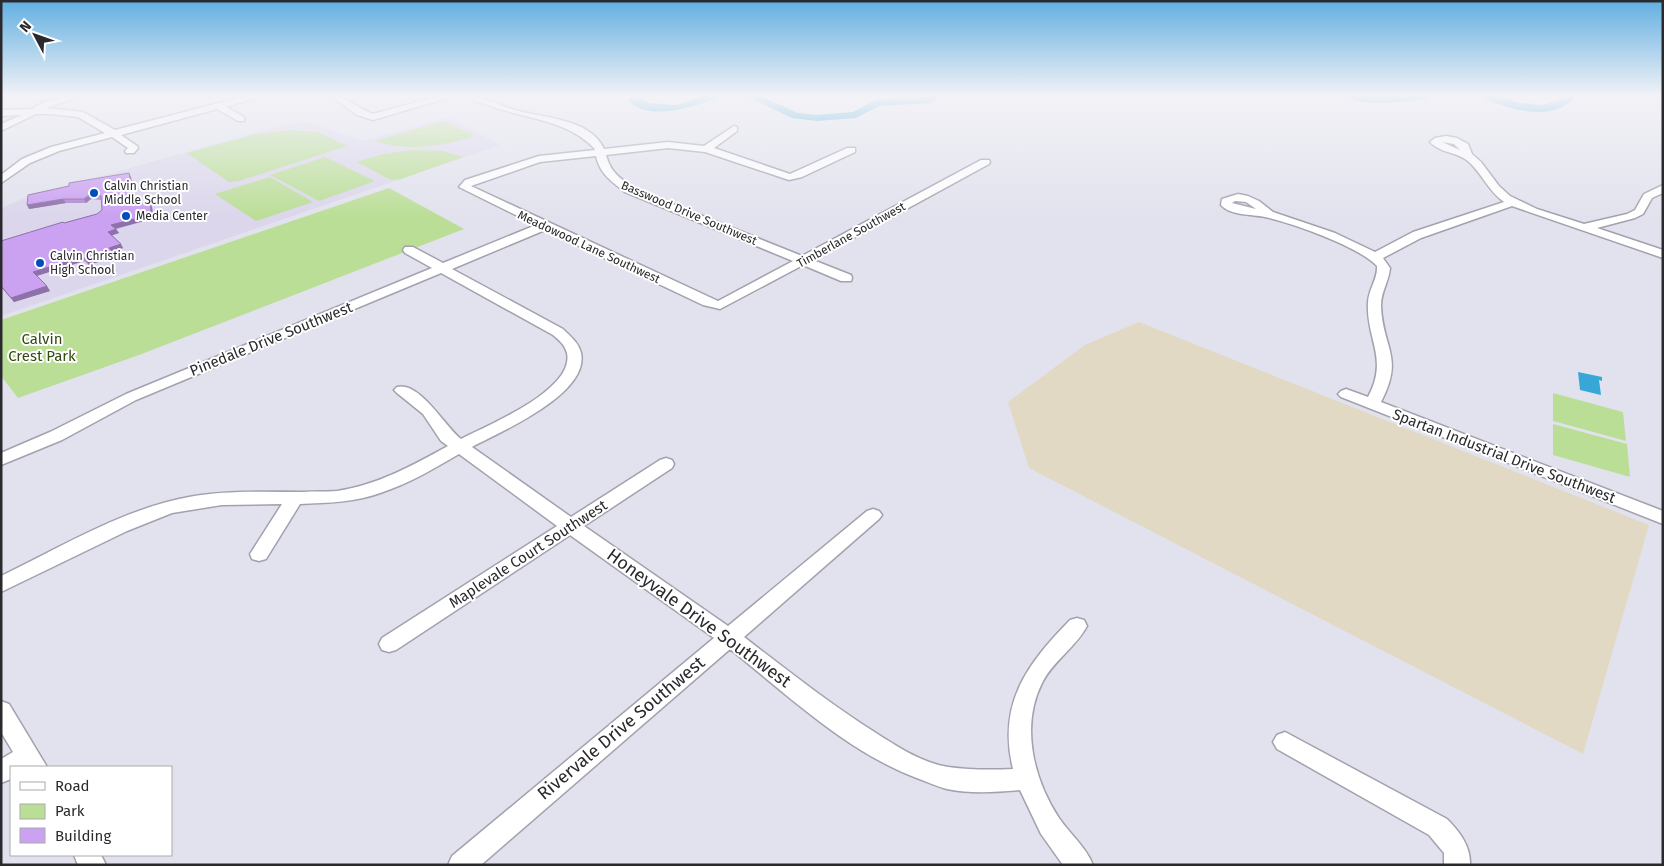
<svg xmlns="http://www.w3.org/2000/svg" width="1664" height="866" viewBox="0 0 1664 866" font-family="'Fira Sans',sans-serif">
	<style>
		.industrial { fill: #e1d9c3 }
		.education { fill: #dbd6eb }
		.green { fill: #bbde97 }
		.water { fill: #37a7d7 }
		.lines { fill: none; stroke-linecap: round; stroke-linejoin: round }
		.river { fill: #37a7d7; fill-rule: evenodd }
		.minor-casing { stroke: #a2a1ad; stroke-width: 3 }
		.minor { fill: #fff; fill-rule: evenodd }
		.wall { fill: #af8ad0 }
		.shaded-wall { fill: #8e71a9 }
		.building { fill: #cba1f2; stroke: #8e71a9 }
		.poi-dot { fill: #004fb9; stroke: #fff; stroke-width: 2 }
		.labels { text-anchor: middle; stroke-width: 4; stroke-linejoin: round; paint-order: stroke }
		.far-poi-label { font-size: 12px; fill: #2a2a2e; stroke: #fff; text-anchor: start }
		.far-street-label { font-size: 12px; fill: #2a2a2e; stroke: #fff }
		.park-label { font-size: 15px; fill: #324b0e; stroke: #fff }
		.street-label { font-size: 15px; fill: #2a2a2e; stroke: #fff }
		.near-street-label { font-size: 18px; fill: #2a2a2e; stroke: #fff }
	</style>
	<rect width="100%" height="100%" fill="#e2e2ee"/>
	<!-- industrial -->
	<path class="industrial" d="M1139 322 1649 525 1583 754 1029 468 1008 402 1085 345Z"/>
	<!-- education -->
	<path class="education" d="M448 117 500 145 1 316V208L30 196 287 124 305 121 362 141Z"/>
	<!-- green -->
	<path class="green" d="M440 122H446L475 136C444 146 407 152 375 141Z
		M289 130 318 132 347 146 239 181 229 182 187 153 253 135Z
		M412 150 442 151 463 157 401 179 391 180 357 162 383 154Z
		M325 157 375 181 319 201 270 175Z
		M270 177 313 202 256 221 215 194Z
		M389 188 464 229 139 355 18 398 1 376V320Z
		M1553 393 1623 412 1626 441 1553 421Z
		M1553 424 1627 444 1630 477 1553 455Z"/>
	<!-- water -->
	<path class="water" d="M1578 372 1602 377V381L1599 380 1601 395 1580 390Z"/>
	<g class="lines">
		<!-- river -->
		<path class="river" d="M632 96H643L641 99 648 103 677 105 703 96H719L718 98C694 106 649 123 628 100Z
			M746 96H760L798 113 817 115 853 112 876 100 935 96 936 100 930 103 879 106 856 118 817 121 792 118Z
			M1347 96H1432L1427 99C1409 101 1360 108 1347 96Z
			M1482 96H1497L1520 103 1542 105 1558 101 1564 96H1576C1557 119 1524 113 1499 104 1493 102 1486 100 1482 96Z"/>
		<!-- minor casing -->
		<g class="minor-casing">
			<path id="minor" d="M66 96H81L46 108 83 112 115 130 246 96H261L226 107 244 117V121H238L217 109 121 135 137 146 138 148 134 153H126L125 151 128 148 112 137 59 151 30 163 1 183V175L22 159 51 147 105 133 78 117 51 114H36L1 131V124L22 115 1 116V110L32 109 44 102Z
				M331 96C347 96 358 109 373 114L439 96H454L373 120 357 115Z
				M467 96C484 96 498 105 515 110 542 118 590 118 604 149L668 142 704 146 734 126 737 127V131L714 148 790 174 847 148H855V152L802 177 789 180 705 152 668 148 606 155C611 173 619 177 633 188L802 256 981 160H989L990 162 989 164 813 260 851 275 852 278 851 281H841L803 265 720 309 703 305 545 230 452 269 563 329C570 336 579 343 581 353 590 394 500 432 472 447L571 517 660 460 666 458 672 460 674 464 672 468 584 526 728 626 867 511 873 509 879 511 882 515 879 519 744 637C787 670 830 704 876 733 898 747 922 763 948 767 970 770 992 770 1013 769 997 704 1027 664 1070 620L1077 618 1084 620 1087 626C1076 647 1053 661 1042 683 1020 727 1034 780 1059 818 1070 834 1086 847 1093 865H1063L1041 834 1020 790C996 792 971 794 947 789 939 787 930 783 922 780 849 754 789 696 730 649L481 865H448L452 856 714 638 570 535 396 650 389 652 382 650 379 644 382 638 557 526 459 454C435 468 410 483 383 492 357 502 328 503 300 504L266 559 259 561 252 559 250 554 282 504 222 505 172 513 127 531 1 592V576C61 547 123 509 189 497 226 490 265 492 303 492 314 491 326 492 337 491 378 485 413 465 448 446L441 441 423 414 397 393 394 390 397 387C420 381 445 427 461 439 488 425 575 390 567 353 565 345 559 340 553 335L441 273 136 400 62 440 1 465V453L50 432 126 394 432 268 405 253 403 250 405 247H413L443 263 536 225 459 187 465 180 539 156 595 150 594 148C566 119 524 119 488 105 481 103 472 101 467 96ZM596 156C600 174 611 181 625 192L793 261 718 301 471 186 540 162Z
				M1446 136 1457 138 1468 144 1472 154 1481 162 1499 186 1510 196 1537 209 1584 224 1627 214 1635 210 1644 194 1663 185V193L1652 198 1643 214 1635 218 1597 228 1663 250V258L1512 206 1421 238 1383 258 1390 268C1389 281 1381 292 1381 305 1382 348 1405 356 1381 402L1663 511V524L1341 397 1338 394 1341 391 1346 389 1368 397C1389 358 1366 340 1368 303 1368 290 1378 279 1377 266 1358 246 1292 223 1265 217 1251 214 1231 216 1221 205L1222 199 1238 194 1248 196 1259 201 1273 212 1335 233 1375 252 1413 232 1504 202C1488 191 1482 173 1468 161 1457 152 1440 153 1430 142L1435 138ZM1442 142 1454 144 1460 150ZM1235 201 1246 202 1256 209 1232 203Z
				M1 701 9 704 47 767H11V779L1 783V759L13 752 1 732Z
				M1285 732 1447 819C1459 831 1471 846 1470 865H1444V853L1429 835 1277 749 1273 742 1277 735Z
				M74 855H101L106 865H78Z"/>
		</g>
		<!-- minor -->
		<use href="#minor" class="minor"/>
	</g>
	<!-- wall -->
	<path class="wall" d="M129 173 131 177 135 203H150L152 207 153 215 144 221 116 229 119 233 112 235 123 248 113 252 116 256 89 265 84 261 37 276 50 291 14 302 1 287V241L97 214 102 210 101 200 91 199 86 203H66L29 209Z"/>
	<!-- shaded-wall -->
	<path class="shaded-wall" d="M129 173 131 177 136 208 134 203Z
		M89 195 91 199 86 203 84 199Z
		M63 199 66 203 29 209 27 205Z
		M150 203 152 207 153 215 144 221 114 229 111 225Z
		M116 229 119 233 110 236 108 232Z
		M121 244 123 248 112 252 109 248Z
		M113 252 116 256 89 265 86 260Z
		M82 257 84 261 36 276 33 272Z
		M47 286 50 291 14 302 11 298Z"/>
	<!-- building -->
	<path class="building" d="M129 173 134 203H150L151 211 142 217 111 225 116 229 108 232 121 244 109 248 113 252 86 260 82 257 33 272 47 286 11 298 1 286V241L63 222 64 223 97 214 102 210 101 196 89 195 84 199H63L27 205 28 195 69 186V183Z"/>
	<!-- sky -->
	<linearGradient id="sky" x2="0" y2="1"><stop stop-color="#61afe1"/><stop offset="0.44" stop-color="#f2f2f7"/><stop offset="1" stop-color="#f2f2f7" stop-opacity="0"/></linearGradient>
	<rect width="1664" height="217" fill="url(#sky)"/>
	<!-- markers -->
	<g class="poi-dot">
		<circle cx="94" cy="193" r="5"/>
		<circle cx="126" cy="216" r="5"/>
		<circle cx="40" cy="263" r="5"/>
	</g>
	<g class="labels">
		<!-- far-poi labels -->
		<g class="far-poi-label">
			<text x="104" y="190">Calvin Christian<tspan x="104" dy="14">Middle School</tspan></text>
			<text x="136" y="220">Media Center</text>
			<text x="50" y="260">Calvin Christian<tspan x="50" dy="14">High School</tspan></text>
		</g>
		<!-- far-street labels -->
		<g class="far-street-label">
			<text transform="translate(689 213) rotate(23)" y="4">Basswood Drive Southwest</text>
			<text transform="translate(851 235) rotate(-29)" y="4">Timberlane Southwest</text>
			<text transform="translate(589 247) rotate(25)" y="4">Meadowood Lane Southwest</text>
		</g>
		<!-- park labels -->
		<g class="park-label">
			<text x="42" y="344">Calvin<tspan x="42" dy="17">Crest Park</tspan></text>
		</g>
		<!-- street labels -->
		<g class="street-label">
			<text transform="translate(271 339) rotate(-22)" y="5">Pinedale Drive Southwest</text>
			<text transform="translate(1504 456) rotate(21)" y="5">Spartan Industrial Drive Southwest</text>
			<text transform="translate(528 554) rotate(-33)" y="5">Maplevale Court Southwest</text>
		</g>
		<!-- near-street labels -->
		<g class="near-street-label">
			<text transform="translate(699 618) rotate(36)" y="6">Honeyvale Drive Southwest</text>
			<text transform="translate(621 728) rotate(-40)" y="6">Rivervale Drive Southwest</text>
		</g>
	</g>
	<!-- border -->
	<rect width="1664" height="866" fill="none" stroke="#2a2a2e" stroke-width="5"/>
	<!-- legend -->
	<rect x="10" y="766" width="162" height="90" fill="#ffffff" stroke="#aaaaab"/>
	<rect x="20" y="782" width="25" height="8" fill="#ffffff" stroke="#aaaaab"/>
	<text x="55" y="791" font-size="15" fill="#2a2a2e">Road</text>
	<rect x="20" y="804" width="25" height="15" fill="#bbde97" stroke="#aaaaab"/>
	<text x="55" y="816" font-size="15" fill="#2a2a2e">Park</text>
	<rect x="20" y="828" width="25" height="15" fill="#cba1f2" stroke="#aaaaab"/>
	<text x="55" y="841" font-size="15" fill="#2a2a2e">Building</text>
	<!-- north arrow -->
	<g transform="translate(35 35) rotate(311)" stroke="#ffffff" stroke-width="4" paint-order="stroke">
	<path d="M0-4L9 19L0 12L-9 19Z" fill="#2a2a2e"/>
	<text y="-8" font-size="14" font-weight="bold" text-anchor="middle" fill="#2a2a2e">N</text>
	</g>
</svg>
